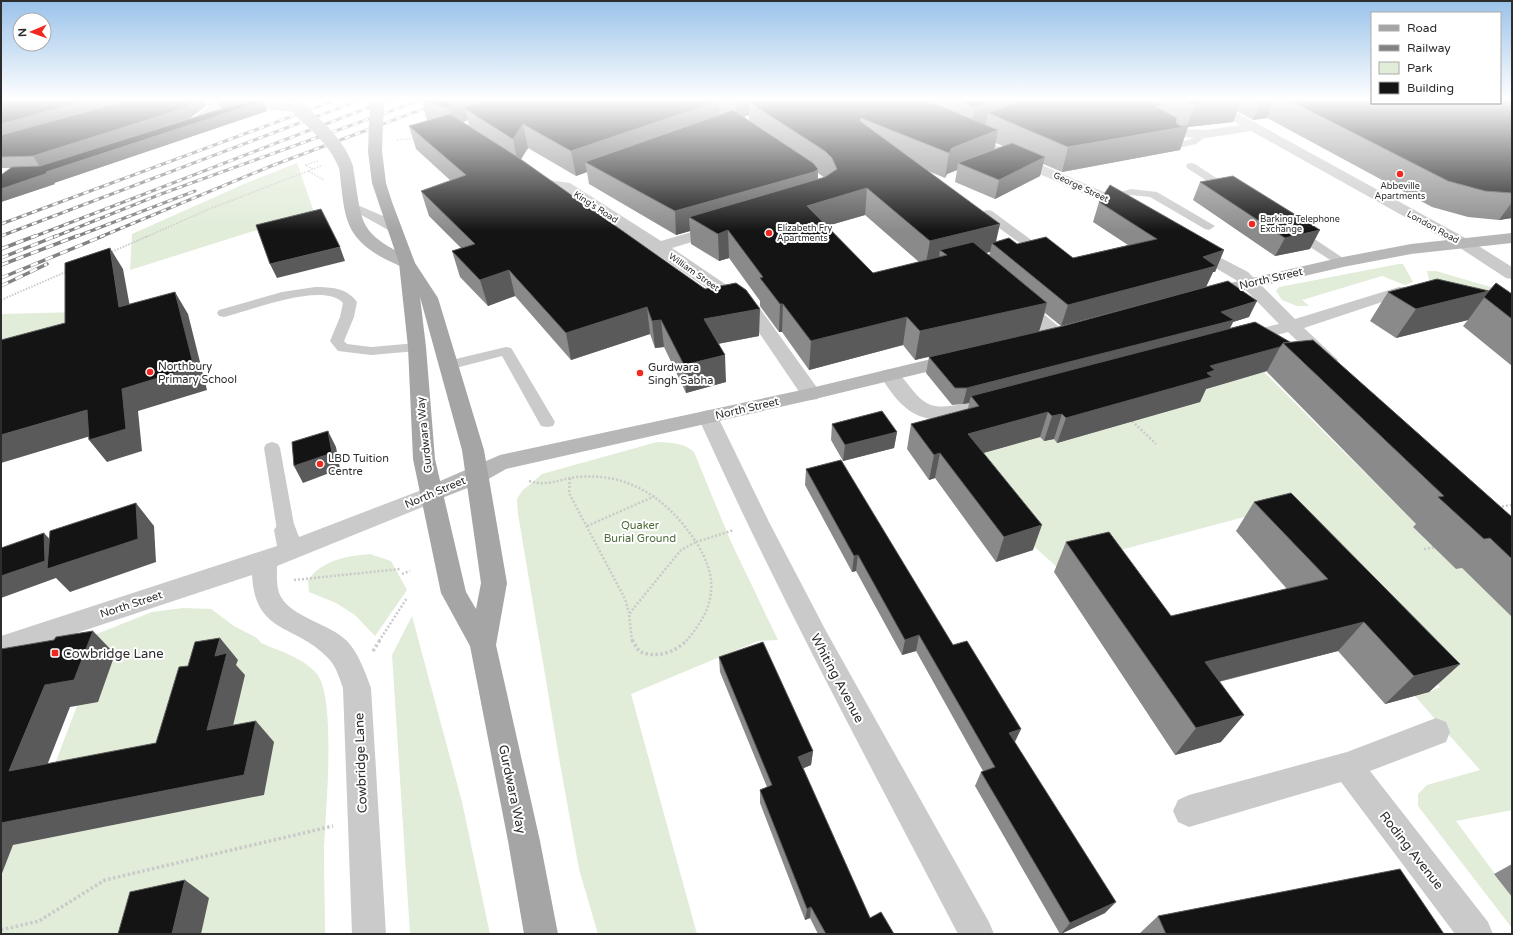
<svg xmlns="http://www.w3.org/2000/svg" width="1513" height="935" viewBox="0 0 1513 935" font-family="'Varela Round',sans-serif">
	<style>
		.green { fill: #e1ecd9 }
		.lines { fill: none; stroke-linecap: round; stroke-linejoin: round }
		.path-far3 { stroke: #cacaca; stroke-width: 1.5; stroke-dasharray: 1.5 1.5; stroke-linecap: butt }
		.path-far2 { stroke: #cacaca; stroke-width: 2; stroke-dasharray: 1.5 1.5; stroke-linecap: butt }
		.path-far1 { stroke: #cacaca; stroke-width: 2.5; stroke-dasharray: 2 2; stroke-linecap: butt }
		.path { stroke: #cacaca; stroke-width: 3.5; stroke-dasharray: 2.5 2.5; stroke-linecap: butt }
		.lane { fill: #cacaca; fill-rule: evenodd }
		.street { fill: #cacaca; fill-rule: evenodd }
		.secondary { fill: #b7b7b7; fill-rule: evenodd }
		.primary { fill: #a5a5a5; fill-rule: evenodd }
		.rail-far1-casing { stroke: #828282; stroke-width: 3 }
		.rail-casing { stroke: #828282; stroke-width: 3.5 }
		.rail-far1 { stroke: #fff; stroke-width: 2; stroke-dasharray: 5.5; stroke-linecap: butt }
		.rail { stroke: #fff; stroke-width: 2.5; stroke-dasharray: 8; stroke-linecap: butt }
		.secondary-bridge { stroke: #b7b7b7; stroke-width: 14 }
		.primary-bridge { stroke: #a5a5a5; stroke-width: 14 }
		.wall { fill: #8a8a8a; fill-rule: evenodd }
		.shaded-wall { fill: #5a5a5a }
		.building { fill: #141414; stroke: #5a5a5a }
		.poi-dot { fill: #f22820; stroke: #fff; stroke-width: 1.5 }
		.labels { text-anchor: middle; stroke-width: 4; stroke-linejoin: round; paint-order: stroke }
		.far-poi-label { font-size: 9px; fill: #2d2d2d; stroke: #fff; text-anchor: start }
		.far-street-label { font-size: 9px; fill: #2d2d2d; stroke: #fff }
		.street-label { font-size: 11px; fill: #2d2d2d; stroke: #fff }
		.poi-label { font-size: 11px; fill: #2d2d2d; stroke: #fff; text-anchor: start }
		.park-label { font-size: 11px; fill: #4a6b37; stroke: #fff }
		.near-poi-label { font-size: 13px; fill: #2d2d2d; stroke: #fff; text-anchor: start }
		.near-street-label { font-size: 13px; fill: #2d2d2d; stroke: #fff }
	</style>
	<rect width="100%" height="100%" fill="#fff"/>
	<!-- green -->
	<path class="green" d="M297 163 314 212 130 270 132 234 244 184Z
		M1399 264H1403L1413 282 1405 285 1382 276 1302 300 1309 306H1297L1282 300 1276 291 1279 287Z
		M1427 271H1436L1494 288 1503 292 1438 289 1429 280Z
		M128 296 1 367V314L80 312Z
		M1264 372 1418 526 1413 527 1456 569 1462 568 1512 617V810L1456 821 1512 897V928L1418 806V794L1427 785 1480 770 1414 695 1429 692 1440 687 1274 509 1057 567 1030 543 965 458 1040 437 1054 439 1058 442 1199 402 1198 391Z
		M657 442C671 443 683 442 694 452L731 542 778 640 758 641 631 694 697 934H598L579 869 559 758 518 514 517 499 522 491 542 474Z
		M370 554 391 561 407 590 375 636 355 615 336 603 309 592 308 580C323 560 346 556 370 554Z
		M183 608 211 609 234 626 257 638 261 643C279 651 304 658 317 674 337 700 325 816 324 852 324 879 325 907 325 934H1V876L13 845 264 795 181 755 45 790 77 706 64 647 152 612Z
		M412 616 462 802 490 934H410L392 655Z"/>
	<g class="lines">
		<!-- path-far3 -->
		<path class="path-far3" d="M397 140 416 138
			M321 166 308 171 324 180
			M313 169 305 165 318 161
			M146 237 207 210 308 171"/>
		<!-- path-far2 -->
		<path class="path-far2" d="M109 253 148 236
			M1 300 68 271"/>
		<!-- path-far1 -->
		<path class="path-far1" d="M1132 421 1156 444
			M570 478 569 493 625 599 629 613
			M529 481C547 487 559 479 577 477 629 472 668 499 696 542
			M1498 507 1512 505
			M587 526 655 496
			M696 542 734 530
			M1424 549 1437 547
			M402 574 410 571
			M294 580 400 569
			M379 641 407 598
			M632 641 629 614 681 550 696 542
			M686 641C715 608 720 580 696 542"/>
		<!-- path -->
		<path class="path" d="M632 640 639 651C654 659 675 653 687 640
			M373 651 380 640
			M1 930 39 921 105 880 333 826"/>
		<!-- lane -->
		<path class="lane" d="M1204 131 1209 134 1196 144 1173 149 1168 146 1169 144 1189 140Z
			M1191 163 1195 164 1239 193 1233 196 1229 195 1187 168 1186 166 1187 164Z
			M1131 189 1157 192 1215 226 1209 230 1205 229 1150 197 1131 195 1106 202 1100 199 1102 197Z
			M353 203 390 219 400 228 398 231H390L347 207Z
			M988 210 992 211 1034 242 1036 245 1034 248 1013 255 1009 254 1007 251 1009 248 1021 244 984 217 982 214 984 211Z
			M1294 227 1298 228 1349 262 1348 265H1338L1290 234 1288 231Z
			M315 287C331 287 347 288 357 302L354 317 344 341 347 344 371 347 417 343 422 344 424 347 422 350 417 351 371 355 338 351 330 341 340 317 343 303C323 281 250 311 224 317L219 316 217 313 219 310 282 292Z
			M506 347 511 348 513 351 555 422 553 426 547 427 541 426 502 356 448 370 443 368 441 365 443 362Z
			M272 442 278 444 280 448 295 530 292 535 286 537 280 535 277 530 264 448 266 444Z"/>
		<!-- street -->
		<path class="street" d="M206 100H218L221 105 220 109 200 126H190L189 123 190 120 208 107Z
			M1113 100H1127L1157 119 1181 129 1206 130 1240 125 1199 100H1214L1469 240 1512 267V279L1506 278 1457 246 1251 131 1206 138 1181 137 1148 125Z
			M966 132 1106 193 1134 209 1137 212 1134 215H1124L1096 199 961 139 959 136 961 133Z
			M530 173 549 180 570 183 661 241 719 224 725 226 727 229 725 232 672 248 759 307 818 389 821 394 818 399 811 400 804 399 747 315 561 190C549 189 530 188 523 177L525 174Z
			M1194 244 1248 272 1295 319 1399 287 1422 288 1425 292 1422 296 1391 299 1304 328 1338 360 1335 364 1328 366 1321 364 1288 332 1243 344 1236 342 1234 338 1236 334 1279 324 1236 280 1188 252 1186 249 1188 246Z
			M1020 298 1026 299 1064 331 1066 335 1064 339 1057 341 1050 339 1014 307 1011 303 1014 299Z
			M889 369C906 373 912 398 931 405 950 411 971 398 989 403L992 408 989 413C963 420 929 427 906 408 896 400 889 389 882 379L879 375 882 371Z
			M708 410 715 412 718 417 769 522 826 631 989 922 994 934H958C869 763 777 593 698 417L701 412Z
			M432 486 440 488 443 494 440 500 277 566C277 576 276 588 281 597 292 617 330 624 347 641 359 654 365 672 371 688L386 934H352L343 688C339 677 336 666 328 658 297 624 255 635 252 575L1 658V636L277 546 274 530 278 524 286 521 294 524 299 537Z
			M1436 718 1446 722 1450 732 1446 742 1370 771 1488 922 1493 934H1455L1341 782 1189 827 1178 822 1173 811 1178 800 1189 795 1347 752Z"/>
		<!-- secondary -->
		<path class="secondary" d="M265 101 298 104 304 108 298 112 265 109 236 114 230 110 236 106Z
			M346 163 351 164 353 167C363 225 356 232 413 259L415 263 413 267C403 269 396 264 387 260 341 237 345 212 339 167L341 164Z
			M1512 233V243L1411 254 1343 267 1206 299 1200 298 1197 294 1200 290 1343 257 1411 244Z
			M956 353 963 355 966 359 963 363 811 400 506 469 485 481 432 502 424 500 421 494 424 488 500 455 811 388Z"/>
		<!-- primary -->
		<path class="primary" d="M375 147 380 148 382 151 386 183 392 202 415 263 438 298 484 450 507 583 496 645 540 841 558 934H524L508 841 470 646 441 593 413 459 408 347 399 263 372 183 368 151 370 148ZM420 297 462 450 481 583 476 609 466 592 435 459 426 347Z"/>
		<!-- rail-far1 casing -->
		<g class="rail-far1-casing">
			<path id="rail-far1" d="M1 224 336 100
				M1 236 360 100
				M33 237 388 100
				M54 237 161 194 421 100
				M75 237 195 191
				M100 237 271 166 447 100"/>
		</g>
		<!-- rail casing -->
		<g class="rail-casing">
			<path id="rail" d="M1 249 35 236
				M1 258 56 236
				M1 265 77 236
				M1 278 103 236
				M1 286 47 264"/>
		</g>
		<!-- rail-far1 -->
		<use href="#rail-far1" class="rail-far1"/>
		<!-- rail -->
		<use href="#rail" class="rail"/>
		<!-- secondary-bridge -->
		<path class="secondary-bridge" d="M298 108C317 126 337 142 346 167"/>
		<!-- primary-bridge -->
		<path class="primary-bridge" d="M375 151 377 100"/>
	</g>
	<!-- wall -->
	<path class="wall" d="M1 100H205L206 106 190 118 152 130 263 101 217 100H304L302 101H263L267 111 54 183 55 184 1 202V175L11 168H1Z
		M425 100H1512V218L1499 220 1468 217 1432 207 1267 118 1253 120 1237 111 1233 122 1188 127 1180 150 1062 172 1043 164 1040 176 995 199 955 182 957 170 947 174 945 178 928 171 995 242 1017 244 1073 258 1128 245 1093 222 1099 202 1224 250 1215 272H1213L1206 287 1061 326 1045 313 1039 331 1249 317 1233 322 1230 328 1255 322 1512 517V617L1462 568 1456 569 1413 527 1416 524 1267 372V371L1206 389 1200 402 1057 443 1054 439 1044 441 1040 437 983 453 1033 550 996 562 935 478 929 480 907 449 911 424 968 409 969 403 963 404 952 405 926 373 929 357 938 354 915 360 903 345 809 370 782 332H779L760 306V301L729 258 719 261 691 244 690 231 676 235 589 184 587 172 576 176 528 148 521 159 759 336 718 344 726 382 686 393 664 347 655 348 650 334 571 360 515 296 488 306 460 277 452 251 461 248 429 216 421 191 451 181 416 149 409 126 427 121 422 101ZM749 115V121L743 117ZM468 120 469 127 462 122ZM996 143 1003 146 994 150ZM818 173 825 178 818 180ZM865 215 919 262 873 273 827 226ZM988 252H990L989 256 985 253Z
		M1200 182 1310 249 1275 256 1193 200Z
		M1489 291 1512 294V366L1463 326 1468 320 1396 338 1370 321 1388 292Z
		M832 424 897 432 894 448 843 461 831 440Z
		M806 469 1021 729 1015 742 1105 913 1060 934 975 786 981 772 983 771 916 651 902 655 856 571 852 572 805 485Z
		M1254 502 1460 664 1429 692 1385 704 1338 651 1219 682 1221 742 1175 755 1054 572 1066 542 1171 616 1287 589 1236 531Z
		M719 657 813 751 811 765 803 768 870 918 894 934H818L810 918 805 920 760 803V790L767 787 720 672Z
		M1512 864V897L1494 874Z
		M1158 916 1444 934H1141L1140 933Z"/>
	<!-- shaded-wall -->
	<path class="shaded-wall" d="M89 100H130L1 136V124Z
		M196 100H205L206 106 190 118 40 167 33 156Z
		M217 100H254L222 109Z
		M452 100H526L465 109 468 120 459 124 454 132 448 108Z
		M736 100H790L749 102V115L736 119Z
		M997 100H1009L1005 119 988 113 985 127 971 132 975 108Z
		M1229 100H1242L1233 122 1188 127 1180 150 1062 172 1068 147 1187 126 1195 104Z
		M1261 100H1274L1267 118 1253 120Z
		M263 101 267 111 54 183 55 184 1 202V189L46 172Z
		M719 101 720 125 585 162 587 172 576 176 571 151Z
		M523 124 528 148 518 164 513 139Z
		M998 130 993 155 958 163 957 170 947 174 945 178 949 153 952 148Z
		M1044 157H1045L1040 176 995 199 999 180Z
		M818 169 817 192 689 217 690 231 676 235 675 211Z
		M867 188 865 215 806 232 807 206Z
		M1512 202V218L1499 220Z
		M1000 224 995 246 992 243 990 252 946 263 947 255 940 250 938 265 925 268 930 241Z
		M728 230 729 258 719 261 718 234Z
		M1320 230 1310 249 1275 256 1285 238Z
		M340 247 345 261 277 278 270 264Z
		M110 248 123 269 134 329 119 307Z
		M1224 250 1215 272H1213L1206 287 1061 326 1068 305 1203 257Z
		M509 270 515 296 488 306 480 280Z
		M1489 291 1468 320 1396 338 1416 309Z
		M175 292 188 314 207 390 138 411 142 451 107 462 89 440 122 389Z
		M1257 301 1249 317 1233 322 1226 336 971 396 969 403 963 404 967 388Z
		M1047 303 1039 332 915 360 920 331Z
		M780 304H783L782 332H779Z
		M647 307 650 334 571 360 566 333Z
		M760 309 759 336 706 346 704 319Z
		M907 317 903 345 809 370 811 341Z
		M661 320 664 347 655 348 652 321Z
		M1280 347 1267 371 1206 389 1200 402 1057 443 1066 418 1210 366Z
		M725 355 726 382 686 393 684 365Z
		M87 410 104 432 1 463V435Z
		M1048 412 1040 437 962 459 968 434Z
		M1062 414 1054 439 1044 441 1052 416Z
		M328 431 336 447 340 469 303 483 294 466Z
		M897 432 894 448 843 461 845 445Z
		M940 453 935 478 929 480 934 455Z
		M136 503 154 526 156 562 70 592 56 578 1 598V576L44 533 59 549Z
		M1042 525 1033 550 996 562 1004 537Z
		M858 555 856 571 852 572 854 556Z
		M1364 622 1338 651 1185 690 1205 662Z
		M93 631 115 654 98 702 70 707 37 791 9 771 45 685Z
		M919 635 916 651 902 655 905 640Z
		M220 638 238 660 236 665 245 675 227 751 207 730 215 656Z
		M1460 664 1429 692 1385 704 1414 676Z
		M1244 715 1221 742 1175 755 1196 728Z
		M256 721 274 742 264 795 13 845 1 876V823Z
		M1021 729 1014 743 1009 733Z
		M813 751 811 765 797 771 798 757Z
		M185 880 209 898 201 934H172Z
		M1116 902 1105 913 1061 934 1070 923Z
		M811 907 810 918 805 920 807 909Z"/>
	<!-- building -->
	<path class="building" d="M1 100H89L1 124Z
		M129 100H196L185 108 33 156 1 157V135Z
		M425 100H452L448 108 422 101Z
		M486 100H716L719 101 571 151 523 124 513 139 465 109V107Z
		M756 100H926L998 130 952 148 949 153 861 118 860 121 1000 224 930 241 867 188 807 206 873 273 947 255 940 250 973 242 1047 303 920 331 907 317 811 341 783 304H780L760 278 763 277 728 230 718 234 689 217 825 177 837 169 832 158 825 151 749 102Z
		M956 100H997L975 108Z
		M1020 100H1152L1155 102 1163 105 1155 106 1177 118 1176 123 1181 126H1189L1068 147 988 113Z
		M1181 100H1229L1195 104H1190Z
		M1289 100H1372V103H1500V100H1512V193L1485 191 1448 181Z
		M251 101H263L46 172 48 173 1 189V175L12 167 40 166 211 112Z
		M733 110 813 163 818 169 814 172 675 211 585 162Z
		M450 114 516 156 705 289 736 283 746 290 760 309 704 319 725 355 684 365 661 320 652 321 647 307 566 333 509 270 480 280 452 251 475 244 421 191 466 175 409 126Z
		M1012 143 1045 157 999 180 958 163Z
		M1233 176 1320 230 1285 238 1200 182Z
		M1110 185 1224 250 1203 257 1216 266 1068 305 992 243 1009 238 1017 244 1046 237 1073 258 1157 239 1099 202Z
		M321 209 340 247 270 264 256 225Z
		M110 248 119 307 175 292 194 367 122 389 126 429 89 440 87 410 1 435V340L65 323V263Z
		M1437 279 1489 291 1496 283 1512 294V319L1484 297 1489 291 1416 309 1388 292Z
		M1228 281 1257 301 1221 312 1234 320 967 388H955L929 357 1063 326Z
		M1255 322 1290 342 1283 343 1280 347 1210 366 1215 370 1207 373 1212 377 1066 418 1062 414 1052 416 1048 412 968 434 1042 525 1004 537 940 453 934 455 911 424 979 406 971 396Z
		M1313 340 1512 517V559L1490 538 1484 539 1438 497 1444 496 1283 343Z
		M882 411 897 432 845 445 832 424Z
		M328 431 332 453 294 466 292 442Z
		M841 460 953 645 967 641 1021 729 1009 733 1116 902 1070 923 981 772 995 767 919 635 905 640 858 555 854 556 806 469Z
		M1291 493 1460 664 1414 676 1364 622 1205 662 1244 715 1196 728 1066 542 1109 532 1171 616 1328 579 1254 502Z
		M136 503 138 539 47 569 50 531Z
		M44 533 45 561 1 576V548Z
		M93 631 74 680 45 685 9 771 156 743 179 667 188 666 195 642 220 638 215 656 227 653 207 730 256 721 244 775 1 823V649L54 640 56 637Z
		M763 642 813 751 798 757 870 918 881 912 894 934H826L811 907 807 909 760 790 772 785 719 657Z
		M1400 869 1444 934H1166L1158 916Z
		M185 880 172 934H118L130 892Z"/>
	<!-- sky -->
	<linearGradient id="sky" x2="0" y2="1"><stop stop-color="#99c2ea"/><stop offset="0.43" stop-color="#fff"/><stop offset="1" stop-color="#fff" stop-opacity="0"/></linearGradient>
	<rect width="1513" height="231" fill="url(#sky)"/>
	<!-- markers -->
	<g class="poi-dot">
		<circle cx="1400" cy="174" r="4"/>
		<circle cx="1252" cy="224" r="4"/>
		<circle cx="769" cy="233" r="4"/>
		<circle cx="150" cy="372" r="4"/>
		<circle cx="640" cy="373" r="4"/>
		<circle cx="320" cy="464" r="4"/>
		<rect x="51" y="649" width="8" height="8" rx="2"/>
	</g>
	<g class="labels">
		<!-- far-poi labels -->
		<g class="far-poi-label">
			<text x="1400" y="189" text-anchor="middle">Abbeville<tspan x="1400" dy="10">Apartments</tspan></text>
			<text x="1260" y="222">Barking Telephone<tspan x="1260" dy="10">Exchange</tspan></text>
			<text x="777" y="231">Elizabeth Fry<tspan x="777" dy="10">Apartments</tspan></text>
		</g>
		<!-- far-street labels -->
		<g class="far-street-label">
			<text transform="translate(1081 187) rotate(25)" y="3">George Street</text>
			<text transform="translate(596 207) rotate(33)" y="3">King's Road</text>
			<text transform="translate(1433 227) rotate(29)" y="3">London Road</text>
			<text transform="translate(694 272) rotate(35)" y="3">William Street</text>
		</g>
		<!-- street labels -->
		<g class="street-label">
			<text transform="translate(1271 278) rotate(-13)" y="4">North Street</text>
			<text transform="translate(747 408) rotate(-13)" y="4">North Street</text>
			<text transform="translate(424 435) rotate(-96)" y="4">Gurdwara Way</text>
			<text transform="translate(435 492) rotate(-23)" y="4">North Street</text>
			<text transform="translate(131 604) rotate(-18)" y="4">North Street</text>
		</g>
		<!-- poi labels -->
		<g class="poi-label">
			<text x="158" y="370">Northbury<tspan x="158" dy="13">Primary School</tspan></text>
			<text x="648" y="371">Gurdwara<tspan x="648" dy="13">Singh Sabha</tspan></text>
			<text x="328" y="462">LBD Tuition<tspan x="328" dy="13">Centre</tspan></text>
		</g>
		<!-- park labels -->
		<g class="park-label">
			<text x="640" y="529">Quaker<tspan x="640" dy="13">Burial Ground</tspan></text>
		</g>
		<!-- near-poi labels -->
		<g class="near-poi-label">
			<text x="63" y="658">Cowbridge Lane</text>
		</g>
		<!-- near-street labels -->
		<g class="near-street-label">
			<text transform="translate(838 678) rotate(62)" y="5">Whiting Avenue</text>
			<text transform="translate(360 763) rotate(-92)" y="5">Cowbridge Lane</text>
			<text transform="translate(513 789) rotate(78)" y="5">Gurdwara Way</text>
			<text transform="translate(1412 850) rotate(52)" y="5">Roding Avenue</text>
		</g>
	</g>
	<!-- border -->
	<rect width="1513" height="935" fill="none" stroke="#2d2d2d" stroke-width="4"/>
	<!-- legend -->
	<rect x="1371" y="12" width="130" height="92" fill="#ffffff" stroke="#ababab"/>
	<rect x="1379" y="25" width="20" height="6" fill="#a5a5a5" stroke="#ababab"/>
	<text x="1407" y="32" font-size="12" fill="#2d2d2d">Road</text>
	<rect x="1379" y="45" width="20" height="6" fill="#828282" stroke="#ababab"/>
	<text x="1407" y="52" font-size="12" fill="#2d2d2d">Railway</text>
	<rect x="1379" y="62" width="20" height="12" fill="#e1ecd9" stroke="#ababab"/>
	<text x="1407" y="72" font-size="12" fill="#2d2d2d">Park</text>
	<rect x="1379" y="82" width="20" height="12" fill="#141414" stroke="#ababab"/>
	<text x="1407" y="92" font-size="12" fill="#2d2d2d">Building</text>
	<!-- north arrow -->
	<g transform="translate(32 32) rotate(268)"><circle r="19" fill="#ffffff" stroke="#ababab"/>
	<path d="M0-3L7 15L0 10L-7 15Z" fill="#f22820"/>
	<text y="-6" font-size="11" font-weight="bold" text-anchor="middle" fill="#2d2d2d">N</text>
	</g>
</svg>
